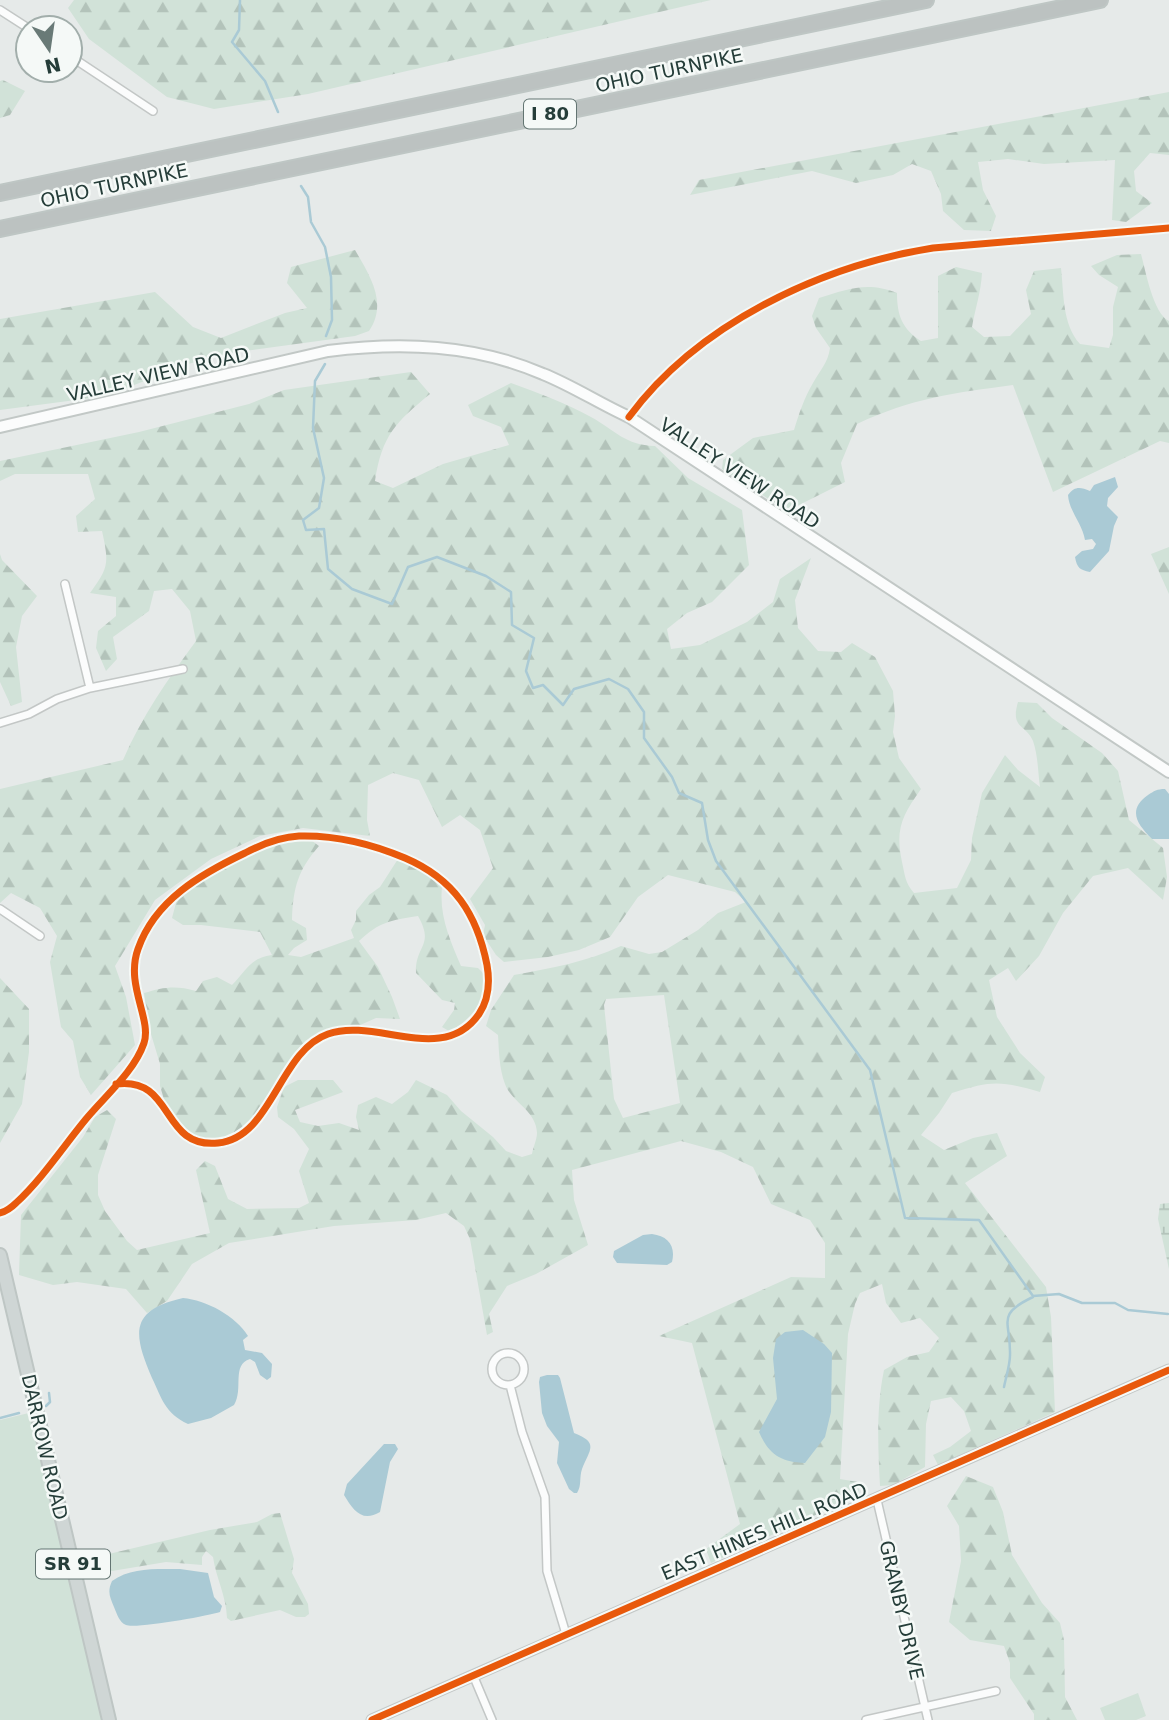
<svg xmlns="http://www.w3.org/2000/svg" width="1169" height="1720" viewBox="0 0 1169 1720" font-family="'DejaVu Sans',sans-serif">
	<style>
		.forest { fill: url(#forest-firs); fill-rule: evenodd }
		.wetland { fill: url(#wetland-marsh) }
		.green { fill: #d1e2d8 }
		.water { fill: #aacad5 }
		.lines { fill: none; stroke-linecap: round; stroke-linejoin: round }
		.stream { stroke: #aacad5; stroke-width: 2.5 }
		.minor-casing { stroke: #c3c7c6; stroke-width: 10 }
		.tertiary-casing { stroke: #c3c7c6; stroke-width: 13 }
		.secondary-casing { stroke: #c2c8c6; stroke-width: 14 }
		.primary-casing { stroke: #bec6c4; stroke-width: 16 }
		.motorway-casing { stroke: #bec6c4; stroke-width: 18 }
		.minor { stroke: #fbfcfc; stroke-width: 7 }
		.tertiary { stroke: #fbfcfc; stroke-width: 10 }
		.secondary { stroke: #fbfcfc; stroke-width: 10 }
		.primary { stroke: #cfd6d5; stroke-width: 12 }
		.motorway { stroke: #bcc2c1; stroke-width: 14 }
		.cycleway-casing { stroke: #f5f9f7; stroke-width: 11 }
		.cycleway { stroke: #e8590c; stroke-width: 7 }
		.labels { text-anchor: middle; stroke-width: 5; stroke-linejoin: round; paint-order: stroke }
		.shield { fill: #f5f9f7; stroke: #637572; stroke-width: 2 }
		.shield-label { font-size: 18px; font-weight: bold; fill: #253d39 }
		.street-label { font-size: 19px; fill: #253d39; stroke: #f5f9f7 }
	</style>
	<defs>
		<pattern id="forest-firs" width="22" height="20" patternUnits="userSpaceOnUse" patternTransform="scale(1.75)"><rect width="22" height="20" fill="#d1e2d8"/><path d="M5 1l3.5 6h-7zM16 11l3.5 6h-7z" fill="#b3c3ba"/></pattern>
		<pattern id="wetland-marsh" width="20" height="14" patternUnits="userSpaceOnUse" patternTransform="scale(1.75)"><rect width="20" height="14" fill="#d1e2d8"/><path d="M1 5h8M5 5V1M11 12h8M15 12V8" fill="none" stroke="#b3c3ba"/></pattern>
	</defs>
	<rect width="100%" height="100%" fill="#e6eae9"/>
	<!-- forest -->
	<path class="forest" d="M74 0H711L308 94 214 109 167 97 89 39 68 8Z
		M3 80 25 91 10 115 0 118V81Z
		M1169 92V155L1150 153 1134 171 1136 191 1152 203 1126 222 1112 220 1115 160 1044 164 1008 159 978 162 983 190 996 216 991 231 964 230 943 211 941 194 931 171 912 164 893 175 856 183 812 171 690 195 699 180Z
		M355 250C370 276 388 303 369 331L355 336 230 353 188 364 106 396 0 410V319L155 292 193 327 221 338 285 313 307 308 287 283 291 267Z
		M1141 254C1146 272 1153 313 1169 321V443L1160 441 1053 492 1013 385C954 393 912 398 857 424L841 463 845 482 787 511 722 469 723 460 753 438 794 430C799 414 804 398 813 383 820 370 828 363 830 348L816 328 812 316 819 298C847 289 868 281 897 293 897 315 902 329 921 341L938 338V276L956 267 982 273C981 292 975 309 972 327L984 337 1010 336 1031 314 1026 290 1034 271 1061 268C1064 294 1062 324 1080 344L1109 348 1113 335V307L1118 287 1099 275 1091 266 1117 255Z
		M411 372 430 394C396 422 382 435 375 481L393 488 443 464 509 445 501 427 473 416 468 405 511 383C538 393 566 403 591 417 616 431 625 445 655 446L688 478 742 510 749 565 712 602 687 613 667 629 671 649 700 645 747 622 773 602 780 579 811 558 795 600 798 628 818 651 841 652 852 643 875 657 893 691 895 716 893 732 899 758 921 789C902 816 895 829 902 862 905 875 905 883 914 893L957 888 971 860 972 838 982 793 1005 755 1018 770 1040 787C1038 773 1038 755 1033 741 1026 724 1010 729 1018 702L1037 703 1052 718 1102 753 1118 771 1129 820 1163 848 1167 877 1163 900 1128 868 1093 876 1063 913 1039 956 1016 981 1008 968 989 980 997 1017 1020 1053 1045 1077 1040 1092C1000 1081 993 1080 952 1093L939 1113 921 1135 944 1150 973 1138 997 1133 1007 1156 965 1183 1046 1287 1051 1317 1055 1412 938 1465 933 1455 950 1447 971 1431 964 1411 951 1397 931 1401 926 1424 925 1467 893 1485 880 1486C878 1447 876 1409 884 1370L907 1357 929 1352 939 1338 920 1318 901 1323 886 1303 882 1284 860 1293 855 1304 848 1334 840 1479 858 1482 859 1495 711 1563 706 1549 740 1524 692 1343 659 1336 791 1277 825 1278V1243L810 1220 771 1204 753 1167 721 1152 681 1141 572 1170 574 1200 588 1245 536 1274 507 1286 489 1314 493 1332 487 1335 470 1239 464 1226 446 1213 416 1220 334 1226 229 1243 192 1264 167 1301 147 1313 126 1289 77 1282 53 1285 19 1275 21 1215 83 1137 95 1117 107 1110 116 1119 98 1175V1195L105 1211 127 1241 137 1250 210 1233 196 1170 205 1161 215 1166 228 1199 247 1209 299 1208 309 1203 299 1171 309 1149 294 1129 278 1117 277 1107 284 1087 298 1080H333L343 1092 295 1110 300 1122 318 1126 339 1123 359 1130 356 1117 358 1105 376 1097 392 1104 408 1092 416 1080 447 1095 461 1111 493 1137 506 1151 522 1157 532 1154C533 1148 537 1139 537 1133 536 1110 512 1103 505 1084 499 1068 499 1051 498 1035L486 1026 491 1010 514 975C551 968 587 962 621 946L649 954 662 952 698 930 718 913 746 902 735 892 668 875 638 897 610 937 579 950 548 957 504 962 496 955 483 935 485 925 470 899 493 868 480 830 460 815 442 827 419 780 393 773 368 785 367 820 370 836 303 828 260 836 211 859 155 900 115 966 126 997 135 1045 91 1095 80 1077 73 1041 61 1027 50 962 57 936 40 908 11 893 0 903V789L123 760C142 716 168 679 196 641L190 611 172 589 154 591 149 611 113 637 117 659 106 671 96 648 98 631 116 616V597L90 593C109 567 109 563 102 531L78 532 76 516 95 499 88 474H15L0 481V461L139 432 249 404 284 390ZM664 995 680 1103 623 1118 614 1099 604 1005 606 999Z
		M1169 547V594L1151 554Z
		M0 554 2 560 37 596 22 616 16 647 22 702 11 706 0 682Z
		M311 840 319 846C298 870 293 888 292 920L306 928 307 940 294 948 288 955 301 957 354 938 351 930 356 920V911L369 895 380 887 398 859 419 868 442 887C439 916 450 940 461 966L478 968 484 974C484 980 485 986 484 992 482 1006 462 1027 449 1031L442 1027 454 1010 455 1003 442 1000 416 973C415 945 435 946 418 916 391 920 379 922 359 941L378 967 392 997 400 1019 376 1018 358 1026H340L322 1031 305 1041 259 1110 242 1131 223 1139 206 1140 193 1135 181 1124 166 1106 160 1086V1064L148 1024 144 993C163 987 176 985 196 991L203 981 217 977 232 985C247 970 250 958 272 955L260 932 201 925H183L172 918 177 899 201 879 224 866 278 844Z
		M0 978 29 1009V1052L22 1104 0 1143Z
		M966 1476 993 1487 1003 1512 1012 1555 1042 1603 1060 1623 1064 1640 1065 1697 1077 1720H1034V1714L1010 1678V1663L1004 1646 970 1640 949 1622 961 1561 959 1526 947 1506Z
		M280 1513 294 1559 292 1573 308 1604 309 1614 305 1617H296L280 1610 231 1621 227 1618C226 1595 216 1578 213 1557L206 1551 202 1557V1565L166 1562 112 1571 97 1570 93 1560 96 1557 210 1530 257 1522 272 1514Z"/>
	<!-- wetland -->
	<path class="wetland" d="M1169 1203V1269L1158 1219 1160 1204Z"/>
	<!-- green -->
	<path class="green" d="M37 1411 109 1720H0V1420Z
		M1138 1693 1146 1716 1136 1720H1105L1100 1708Z"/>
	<!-- water -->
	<path class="water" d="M1115 477 1118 487 1108 498 1107 506 1118 517 1114 526 1109 551 1090 572C1080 570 1077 568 1075 557L1082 551 1093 549 1096 544 1092 539 1085 540C1082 523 1069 511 1068 495 1075 486 1080 487 1090 491L1094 485Z
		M1165 789 1169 794V839H1152C1137 824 1127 810 1148 795 1154 791 1157 789 1165 789Z
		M652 1234C668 1236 676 1246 672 1262L667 1265 617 1263 613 1257 614 1251 643 1235Z
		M183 1298C206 1300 236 1316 248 1336L243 1340 245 1350 262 1353 272 1364 271 1377 267 1380 260 1375 255 1362 250 1359C231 1365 244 1389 234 1405L211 1418 188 1424C165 1413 162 1399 152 1378 133 1334 129 1310 183 1298Z
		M803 1330 824 1344 832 1353 831 1412 825 1437 805 1463C781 1462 769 1455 759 1432L777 1399 773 1358 776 1339 785 1332Z
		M547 1375H558L560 1378 574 1433C600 1443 589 1450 582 1469 579 1478 582 1485 577 1493H574L569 1489 557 1463 559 1442 547 1426 542 1413 539 1382 540 1377Z
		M384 1444H395L398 1449 390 1462 380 1512C362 1523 353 1510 344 1495L347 1484Z
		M180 1569 208 1573 214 1597 222 1606 220 1612C208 1616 135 1629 126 1625 119 1622 117 1614 114 1607 110 1597 107 1592 112 1581 131 1567 158 1569 180 1569Z"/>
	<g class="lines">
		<!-- stream -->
		<path class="stream" d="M240 0 239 30 232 42 265 81 278 112
			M301 186 308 197 311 222 325 247 331 277 332 320 326 336
			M325 364 315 381 313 428 324 478 319 508 303 520 306 530 324 529 328 569 352 589 392 604 408 567 437 557 486 576 511 592 512 625 534 638 526 671 533 688 543 685 563 705 574 689 609 679 628 689 644 712V738L672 777 679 793 702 803 708 840 716 861 870 1070 905 1218 979 1220 1033 1296 1059 1294 1082 1303H1115L1128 1310 1168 1314
			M1004 1387C1006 1377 1010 1365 1010 1355 1011 1321 995 1315 1033 1297
			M46 1406 50 1402 49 1393
			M0 1418 19 1413"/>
		<!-- minor casing -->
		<g class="minor-casing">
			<path id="minor" d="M0 10 28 28
				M70 56 153 111
				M629 417C698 324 820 266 933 248L1169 228
				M65 584 90 688
				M0 723 29 714 57 699 90 688 183 669
				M0 909 40 936
				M0 1213C7 1211 11 1208 16 1203 42 1179 63 1147 86 1119 105 1096 134 1072 144 1043 152 1019 125 985 138 949 155 900 201 874 245 853 262 844 279 837 299 836 335 835 372 844 405 858 454 879 477 914 487 965 490 982 489 999 479 1014 443 1066 376 1017 328 1034 279 1051 272 1138 218 1143 160 1149 175 1076 116 1084
				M492 1369a16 16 0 1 1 32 0a16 16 0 1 1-32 0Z
				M510 1385 522 1432 545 1497 547 1571 566 1634
				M877 1500 928 1720
				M473 1675 492 1720
				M866 1720 996 1691"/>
		</g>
		<!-- tertiary casing -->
		<g class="tertiary-casing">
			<path id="tertiary" d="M372 1720 1169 1370"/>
		</g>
		<!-- secondary casing -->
		<g class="secondary-casing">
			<path id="secondary" d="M0 427 328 351C401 342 474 344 543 374 573 386 600 404 629 417L1169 772"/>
		</g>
		<!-- primary casing -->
		<g class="primary-casing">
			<path id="primary" d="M0 1255 109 1720"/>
		</g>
		<!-- motorway casing -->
		<g class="motorway-casing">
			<path id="motorway" d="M0 193 926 0
				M0 229 1100 0"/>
		</g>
		<!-- minor -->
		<use href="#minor" class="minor"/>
		<!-- tertiary -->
		<use href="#tertiary" class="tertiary"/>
		<!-- secondary -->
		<use href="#secondary" class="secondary"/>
		<!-- primary -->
		<use href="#primary" class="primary"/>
		<!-- motorway -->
		<use href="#motorway" class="motorway"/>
		<!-- cycleway casing -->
		<g class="cycleway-casing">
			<path id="cycleway" d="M629 417C698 324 820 266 933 248L1169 228
				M0 1213C7 1211 11 1208 16 1203 42 1179 63 1147 86 1119 105 1096 134 1072 144 1043 152 1019 125 985 138 949 155 900 201 874 245 853 262 844 279 837 299 836 335 835 372 844 405 858 454 879 477 914 487 965 490 982 489 999 479 1014 443 1066 376 1017 328 1034 279 1051 272 1138 218 1143 160 1149 175 1076 116 1084
				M372 1720 1169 1370"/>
		</g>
		<!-- cycleway -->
		<use href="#cycleway" class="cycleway"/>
	</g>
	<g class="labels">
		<!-- shield labels -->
		<g class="shield">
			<rect x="524" y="99.5" width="52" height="29" rx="5"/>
			<rect x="36" y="1549.5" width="74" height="29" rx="5"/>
		</g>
		<g class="shield-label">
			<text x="550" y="120">I 80</text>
			<text x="73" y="1570">SR 91</text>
		</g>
		<!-- street labels -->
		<g class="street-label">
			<text transform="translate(669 70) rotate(-12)" y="7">OHIO TURNPIKE</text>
			<text transform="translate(114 185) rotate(-12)" y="7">OHIO TURNPIKE</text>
			<text transform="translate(158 374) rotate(-13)" y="7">VALLEY VIEW ROAD</text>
			<text transform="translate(740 473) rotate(33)" y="7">VALLEY VIEW ROAD</text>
			<text transform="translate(45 1447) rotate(77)" y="7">DARROW ROAD</text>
			<text transform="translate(764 1531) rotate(-23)" y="7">EAST HINES HILL ROAD</text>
			<text transform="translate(902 1610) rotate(77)" y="7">GRANBY DRIVE</text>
		</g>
	</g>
	<!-- north arrow -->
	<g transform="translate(49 49) rotate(167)"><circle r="33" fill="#f5f9f7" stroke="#a2aeab" stroke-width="2"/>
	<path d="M0-5L12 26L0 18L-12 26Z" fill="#697a77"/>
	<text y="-10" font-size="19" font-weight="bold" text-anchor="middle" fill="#253d39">N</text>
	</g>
</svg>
